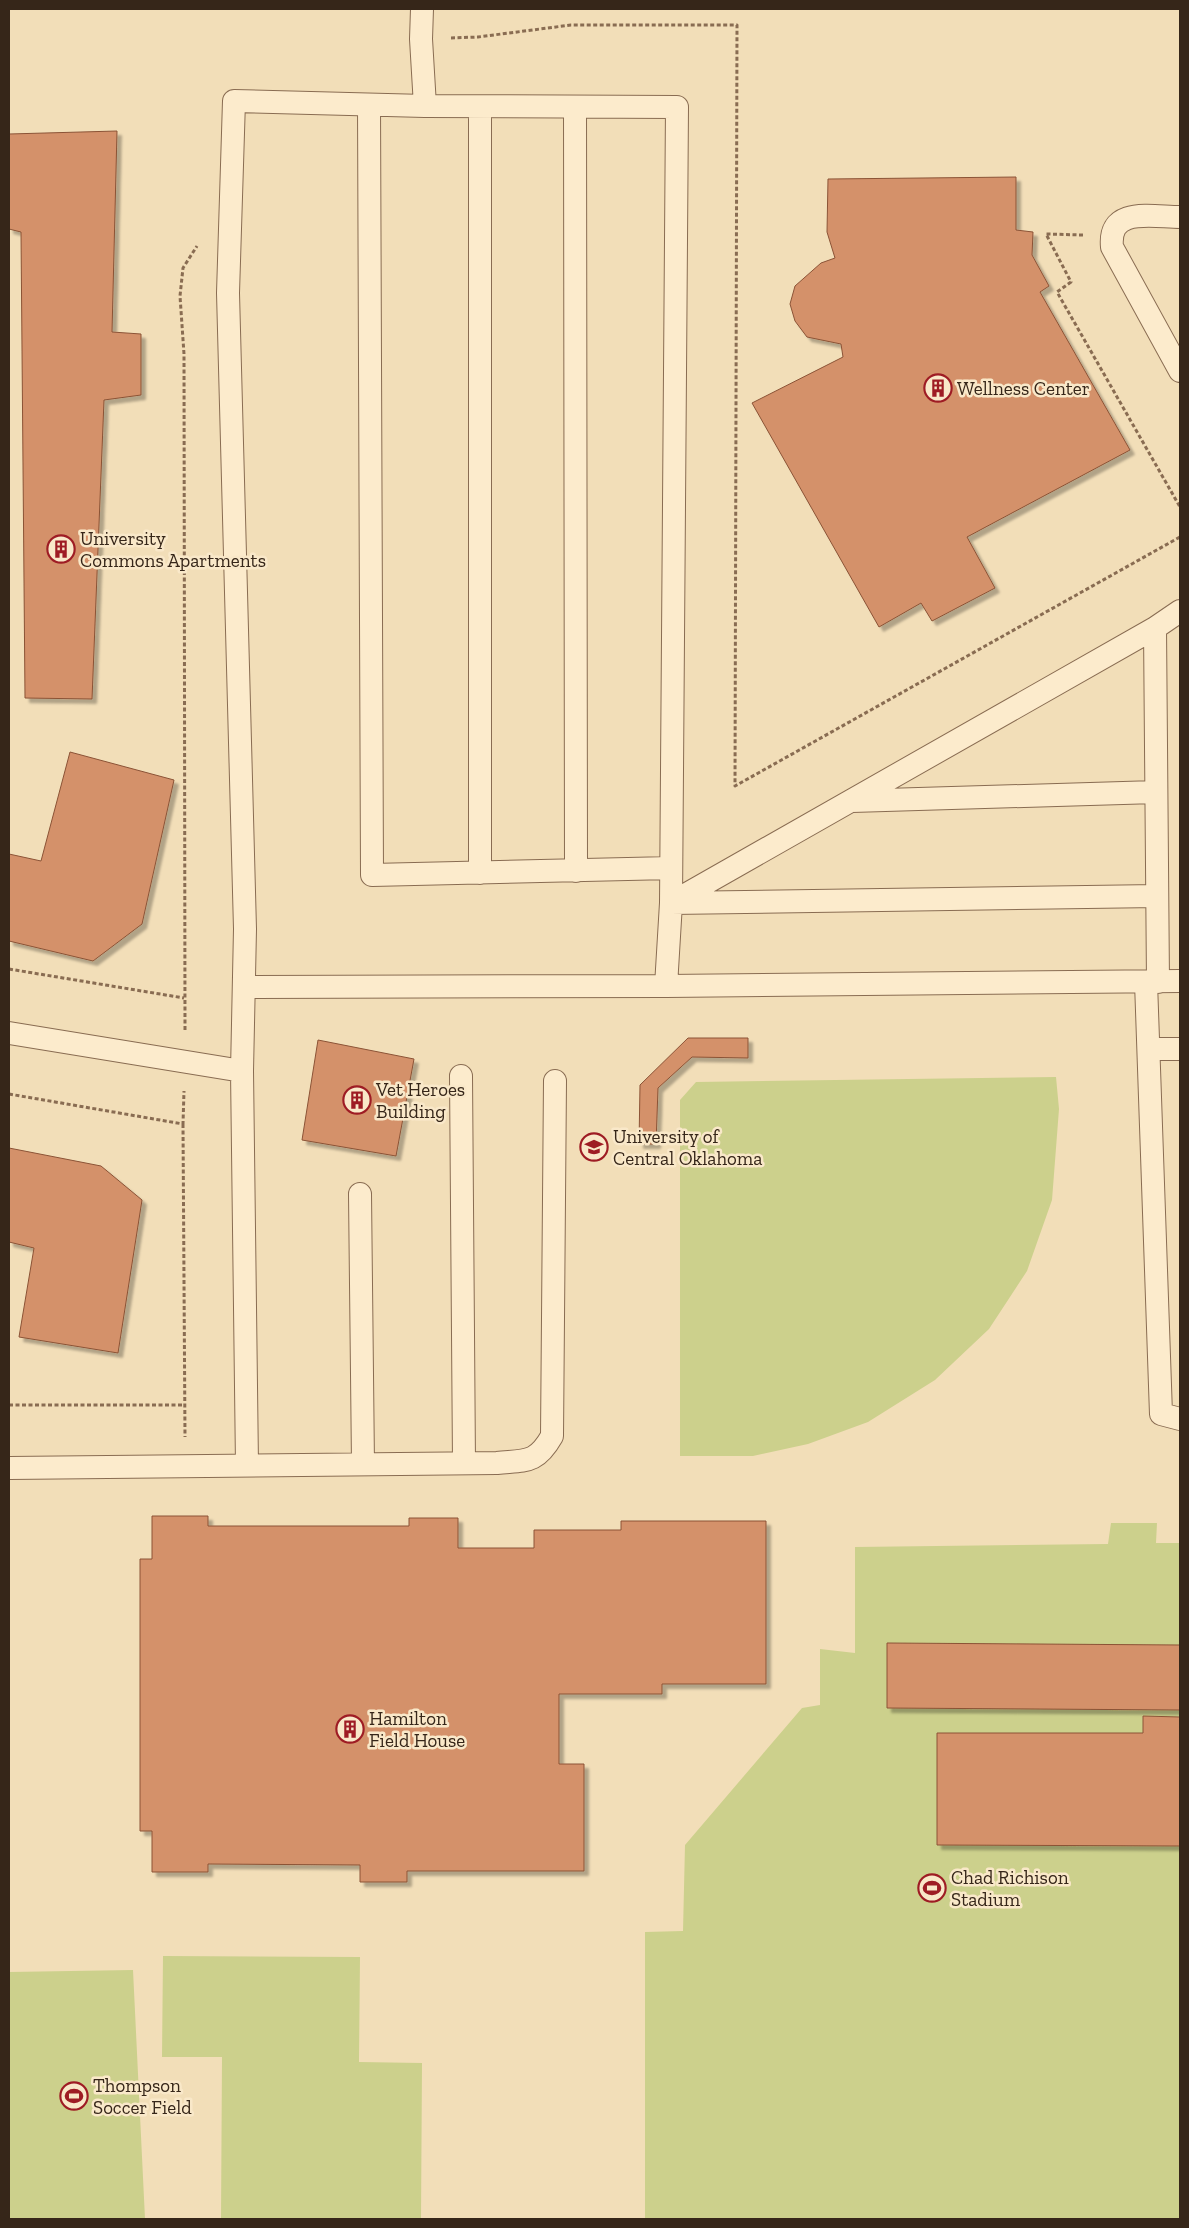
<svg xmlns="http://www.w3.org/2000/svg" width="1189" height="2228" viewBox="0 0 1189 2228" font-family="'Zilla Slab',serif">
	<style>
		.green { fill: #ccd08c }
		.building { fill: #d4916a; stroke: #8b5336; filter: url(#shadow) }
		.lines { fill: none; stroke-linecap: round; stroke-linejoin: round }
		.service-casing { stroke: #896c52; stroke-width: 24 }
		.path { stroke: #896c52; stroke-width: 3; stroke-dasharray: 4 2.5; stroke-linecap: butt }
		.service { stroke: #fcebcc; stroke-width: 22 }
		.labels { text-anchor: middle; stroke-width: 5; stroke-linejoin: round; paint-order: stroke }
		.poi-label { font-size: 19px; fill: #362619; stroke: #f9e8c9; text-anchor: start }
	</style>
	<defs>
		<filter id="shadow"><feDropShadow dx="4.5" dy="4.5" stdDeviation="1" flood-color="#0004"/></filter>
	</defs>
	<rect width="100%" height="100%" fill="#f2deb8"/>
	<!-- green -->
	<path class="green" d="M1056 1077 1059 1109 1052 1200 1027 1271 989 1329 935 1380 868 1422 808 1444 753 1456H680V1100L696 1082Z
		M1111 1523H1157L1156 1543H1180V2219H645V1932L683 1931 685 1845 802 1708 820 1705V1649L855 1653V1547L1108 1544Z
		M163 1956 360 1957 359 2062 422 2063 421 2219H221L222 2057H162Z
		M133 1970 145 2219H9V1972Z"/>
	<!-- building -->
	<path class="building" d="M117 131 112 332 141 334V395L104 400 92 699 25 698 21 232 9 229V134Z
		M1016 177V230L1033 232 1032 255 1049 286 1040 292 1130 450 967 537 995 588 932 621 921 603 879 627 752 403 843 357 841 344 807 337 795 321 790 304 795 286 821 263 835 258 827 232 828 179Z
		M70 752 174 780 142 924 93 961 9 941V854L41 861Z
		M688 1038H748V1058L692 1057 658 1088 656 1144H639L640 1085Z
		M318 1040 414 1059 396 1156 302 1140Z
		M9 1148 101 1166 142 1200 118 1353 19 1337 34 1248 9 1242Z
		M152 1516H208V1526H409V1518H458V1548H534V1530H621V1521H766V1684H662V1694H559V1764H584V1871H407V1882H360V1865L208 1864V1872H152V1831H140V1559H152Z
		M887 1643 1180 1645V1710L887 1708Z
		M1143 1716 1180 1717V1846L937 1845V1733H1143Z"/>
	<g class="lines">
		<!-- service casing -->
		<g class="service-casing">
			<path id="service" d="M369 105 372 875 671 868
				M425 106 677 107 671 903 666 986
				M575 107 576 871
				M1180 217C1152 217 1108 206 1112 247L1180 371
				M1155 628 671 903 1157 896
				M852 801 1156 792
				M480 873V107
				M1146 982 1161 1414 1180 1419
				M1158 982 1155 628 1180 611
				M244 987 666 986 1180 981
				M9 1033 242 1071
				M1149 1049H1180
				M461 1076 464 1463
				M360 1194 363 1464
				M247 1465 242 1071 245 929 228 293 234 101 425 106 421 39 422 9
				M9 1468 497 1463C526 1460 536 1464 552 1436L555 1081"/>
		</g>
		<!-- path -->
		<path class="path" d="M451 38 478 37 571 25H737L735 786 1180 537
			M1083 235 1046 234 1071 282 1057 292 1180 507
			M9 969 184 998
			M185 1030 184 354 180 296 183 268 197 246
			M9 1094 183 1124 184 1091
			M183 1124 185 1437
			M9 1405H185"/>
		<!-- service -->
		<use href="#service" class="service"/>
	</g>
	<!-- icons -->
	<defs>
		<g id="building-ring" transform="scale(1.4375)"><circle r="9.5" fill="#f9e8c9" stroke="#9e1c24" stroke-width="1.5"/><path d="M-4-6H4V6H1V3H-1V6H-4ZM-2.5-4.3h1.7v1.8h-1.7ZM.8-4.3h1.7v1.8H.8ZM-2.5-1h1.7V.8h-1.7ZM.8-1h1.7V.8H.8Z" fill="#9e1c24"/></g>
		<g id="university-ring" transform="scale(1.4375)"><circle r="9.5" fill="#f9e8c9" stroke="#9e1c24" stroke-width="1.5"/><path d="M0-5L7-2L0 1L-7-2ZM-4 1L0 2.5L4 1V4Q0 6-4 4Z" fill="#9e1c24"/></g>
		<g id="stadium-ring" transform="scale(1.4375)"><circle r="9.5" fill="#f9e8c9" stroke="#9e1c24" stroke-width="1.5"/><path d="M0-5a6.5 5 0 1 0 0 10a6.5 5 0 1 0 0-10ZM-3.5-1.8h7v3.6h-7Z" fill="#9e1c24"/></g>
	</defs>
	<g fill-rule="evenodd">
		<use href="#building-ring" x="938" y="388"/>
		<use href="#building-ring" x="61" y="549"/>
		<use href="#building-ring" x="357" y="1100"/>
		<use href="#university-ring" x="594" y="1147"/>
		<use href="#building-ring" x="350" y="1729"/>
		<use href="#stadium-ring" x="932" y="1888"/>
		<use href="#stadium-ring" x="74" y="2096"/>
	</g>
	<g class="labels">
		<!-- poi labels -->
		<g class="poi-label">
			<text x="957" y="395">Wellness Center</text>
			<text x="80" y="545">University<tspan x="80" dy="22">Commons Apartments</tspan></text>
			<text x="376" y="1096">Vet Heroes<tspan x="376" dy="22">Building</tspan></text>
			<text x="613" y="1143">University of<tspan x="613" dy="22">Central Oklahoma</tspan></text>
			<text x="369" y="1725">Hamilton<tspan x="369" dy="22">Field House</tspan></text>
			<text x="951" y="1884">Chad Richison<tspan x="951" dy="22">Stadium</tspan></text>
			<text x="93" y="2092">Thompson<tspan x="93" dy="22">Soccer Field</tspan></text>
		</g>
	</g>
	<!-- border -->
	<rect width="1189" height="2228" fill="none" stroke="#362619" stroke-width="20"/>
</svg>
